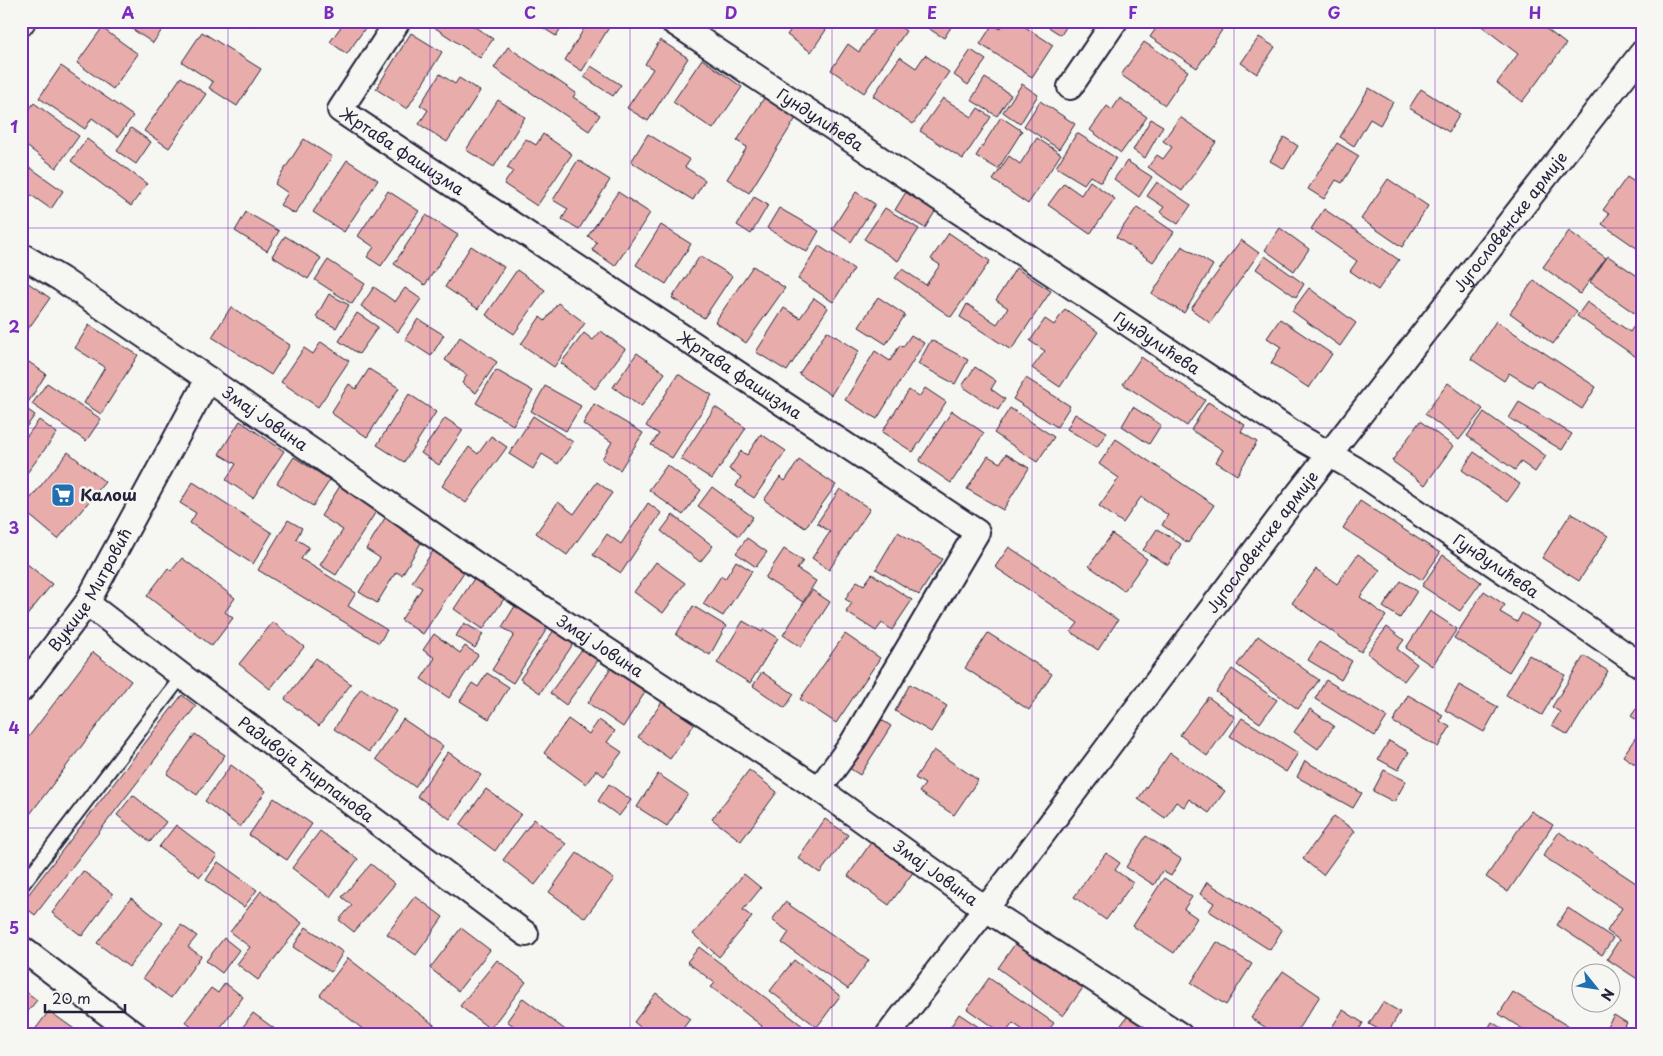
<svg xmlns="http://www.w3.org/2000/svg" width="1663" height="1056" viewBox="0 0 1663 1056" font-family="'Playpen Sans',sans-serif">
	<style>
		.building { fill: #e8adaa; stroke: #22223b }
		.lines { fill: none; stroke-linecap: round; stroke-linejoin: round }
		.lane-casing { stroke: #22223b; stroke-width: 16 }
		.street-casing { stroke: #22223b; stroke-width: 28 }
		.lane { stroke: #f6f6f2; stroke-width: 12 }
		.street { stroke: #f6f6f2; stroke-width: 24 }
		.grid { fill: none; stroke: #7b2cbf; stroke-width: 1; stroke-opacity: 0.55 }
		.labels { text-anchor: middle; stroke-width: 5; stroke-linejoin: round; paint-order: stroke }
		.street-label { font-size: 16px; fill: #22223b; stroke: #f6f6f2 }
		.poi-label { font-size: 16px; font-weight: bold; fill: #22223b; stroke: #f6f6f2; text-anchor: start }
		.neatline { fill: none; stroke: #7b2cbf; stroke-width: 2 }
		.grid-label { font-size: 16px; text-anchor: middle; font-weight: bold; fill: #7b2cbf }
	</style>
	<rect width="100%" height="100%" fill="#f6f6f2"/>
	<filter id="ink" filterUnits="userSpaceOnUse"><feTurbulence type="fractalNoise" baseFrequency=".02" numOctaves="2"/><feDisplacementMap in="SourceGraphic" scale="10" xChannelSelector="R" yChannelSelector="G"/><feConvolveMatrix kernelMatrix="1 2 1 2 8 2 1 2 1" color-interpolation-filters="sRGB"/></filter>
	<g filter="url(#ink)">
		<!-- building -->
		<path class="building" d="M120 21H168L153 43Z
			M245 21H256L253 26Z
			M345 21H370L347 54 330 42Z
			M425 21H466L493 39 480 58Z
			M532 21H565L556 36Z
			M576 21H613L582 71 565 60 585 27Z
			M797 21H832L811 52 787 35Z
			M880 21H892L906 31 864 93 831 70 848 44 859 52Z
			M916 21H955L944 38Z
			M1005 21H1016L1053 45 1032 77 980 44 993 24 1000 29Z
			M1039 21H1070L1061 35Z
			M1161 21H1209L1222 30 1197 68 1150 37Z
			M1445 21H1455L1451 26Z
			M1475 21H1536L1566 44 1522 102 1497 83 1518 54Z
			M102 28 138 54 113 89 77 63Z
			M202 32 261 69 237 106 209 88 213 82 182 62Z
			M411 33 442 52 407 109 376 89Z
			M1259 37 1275 47 1257 74 1241 63Z
			M660 40 688 58 648 121 627 108 653 69 645 64Z
			M1144 42 1188 71 1165 105 1121 75Z
			M508 47 576 93 573 97 600 115 589 131 494 68Z
			M971 50 986 60 968 85 954 75Z
			M925 55 949 72 913 124 873 96 900 57 916 68Z
			M702 59 742 87 713 129 673 102Z
			M61 66 133 116 118 137 92 118 85 129 39 98Z
			M591 66 621 85 613 96 584 77Z
			M440 74 455 84 459 78 480 91 447 142 419 124 428 110 420 105Z
			M181 77 206 94 169 148 144 131Z
			M985 78 1011 95 997 116 971 100Z
			M1022 84 1038 95 1020 124 1003 112Z
			M1369 88 1393 102 1380 125 1370 119 1354 146 1340 137Z
			M1421 89 1460 114 1449 132 1409 108Z
			M764 98 796 118 749 193 727 179 747 147 737 141Z
			M943 98 972 117 978 108 991 117 963 159 920 131Z
			M1120 98 1147 117 1121 153 1090 130 1107 106 1112 110Z
			M498 100 525 117 494 167 466 150Z
			M1040 101 1075 124 1059 149 1024 126Z
			M34 103 79 136 56 168 21 142V120Z
			M1001 117 1022 131 998 169 976 156Z
			M1180 117 1216 142 1182 191 1148 167 1157 155 1163 159 1172 147 1163 141Z
			M1151 119 1163 126 1145 158 1133 150Z
			M131 128 151 142 136 164 117 151Z
			M1077 133 1116 158 1101 182 1090 176 1084 184 1056 167Z
			M543 134 572 154 537 206 504 184 513 171 507 168 526 139 536 145Z
			M648 134 690 160 685 167 705 180 693 200 631 162Z
			M1284 137 1298 146 1284 169 1270 161Z
			M1037 138 1061 154 1028 204 993 180 1009 156 1020 164Z
			M87 139 147 184 131 206 71 161Z
			M304 139 332 157 295 214 280 205 288 193 275 184Z
			M1337 143 1359 156 1342 183 1336 180 1324 199 1308 189Z
			M347 160 378 180 344 232 313 212Z
			M578 160 610 180 579 229 562 219 568 209 553 200Z
			M21 161 63 191 51 209 21 188Z
			M1127 161 1152 177 1139 197 1114 179Z
			M1627 177 1642 187V244L1638 249 1602 224 1609 214 1603 210Z
			M1388 179 1428 206 1402 247 1361 219Z
			M1090 181 1115 199 1090 234 1048 205 1064 183 1081 195Z
			M1157 182 1191 205 1178 224 1160 212 1164 207 1147 196Z
			M388 191 419 211 381 266 367 257 374 247 358 236Z
			M618 192 650 213 615 266 592 250 597 243 588 236Z
			M856 192 875 204 851 242 832 229Z
			M906 192 936 210 925 228 895 210Z
			M754 197 768 205 751 234 737 225Z
			M1137 207 1174 232 1153 262 1116 237Z
			M779 208 819 231 807 252 767 228Z
			M885 208 919 229 898 261 864 239Z
			M1324 209 1399 260 1378 290 1350 271 1357 261 1311 229Z
			M246 212 279 231 267 251 235 231Z
			M426 215 458 235 425 285 394 264Z
			M661 225 691 244 666 284 636 265Z
			M1280 228 1309 249 1294 271 1265 250Z
			M1569 231 1606 258 1580 294 1543 267Z
			M949 233 990 261 951 317 895 278 902 269 926 285 940 265 931 259Z
			M285 236 321 258 308 279 272 256Z
			M1241 240 1259 253 1210 323 1191 309Z
			M471 246 504 267 478 309 445 287Z
			M819 246 854 269 833 302 798 279Z
			M1182 246 1213 265 1184 313 1152 294Z
			M700 256 732 276 704 318 672 298Z
			M1265 256 1304 284 1296 297 1256 269Z
			M1608 256 1642 279V361L1577 316 1587 302 1630 332 1640 317 1590 282Z
			M328 260 365 284 352 304 315 280Z
			M753 266 785 288 746 343 715 322Z
			M1016 268 1051 291 1011 350 960 317 967 304 997 324 1008 308 996 300Z
			M517 270 545 290 514 334 486 315Z
			M21 278 50 298 21 339Z
			M1534 280 1577 311 1553 344 1510 313Z
			M374 287 395 302 405 288 421 299 398 332 361 306Z
			M1309 288 1356 323 1340 346 1292 311Z
			M329 294 349 305 336 328 316 317Z
			M878 297 905 315 886 344 859 327Z
			M814 298 828 308 787 371 756 352 784 308 800 318Z
			M558 303 585 323 554 367 521 344 540 317 545 321Z
			M231 307 290 345 271 375 212 337Z
			M1065 309 1098 332 1060 387 1032 368 1045 351 1030 341 1045 319 1054 325Z
			M357 313 378 327 359 354 339 341Z
			M418 319 444 335 431 356 405 339Z
			M1280 319 1332 354 1309 388 1271 363 1281 347 1267 338Z
			M1496 321 1596 387 1582 409 1537 380 1532 387 1509 373 1504 381 1471 359Z
			M89 325 138 355 101 414 84 403 105 367 75 348Z
			M601 331 625 349 595 389 561 363 584 333 593 340Z
			M827 331 859 351 831 395 799 374Z
			M911 335 924 343 877 419 845 400 875 351 890 361 900 345 903 347Z
			M460 337 497 362 476 393 462 383 467 375 445 360Z
			M931 340 968 360 955 384 918 364Z
			M321 342 349 361 318 407 281 382 304 348 313 354Z
			M637 353 665 373 641 407 613 387Z
			M1141 357 1205 400 1187 426 1123 384Z
			M26 360 46 374 27 404 21 400V367Z
			M975 367 996 381 991 389 1005 399 998 410 962 386Z
			M369 369 399 388 367 437 331 413 349 384 356 389Z
			M496 370 533 391 513 425 476 403Z
			M678 374 712 395 672 458 651 445 659 434 646 426Z
			M1026 378 1070 406 1057 427 1013 399Z
			M47 383 101 419 86 441 32 404Z
			M1448 383 1483 409 1459 440 1425 414Z
			M545 386 581 406 566 431 531 411Z
			M925 388 946 402 913 452 882 432 909 390 919 397Z
			M409 394 436 412 404 462 377 445Z
			M1208 402 1245 425 1241 432 1257 442 1237 475 1216 462 1223 450 1191 430Z
			M1519 402 1572 434 1562 450 1509 418Z
			M594 404 643 433 620 470 602 459 612 442 583 424Z
			M21 405 35 415 21 434Z
			M715 407 746 428 712 479 681 459Z
			M1133 407 1161 425 1149 444 1122 426Z
			M1010 408 1054 437 1037 462 994 433Z
			M952 411 984 433 951 483 919 461Z
			M1484 412 1546 456 1535 472 1521 462 1515 470 1467 436Z
			M1075 414 1107 432 1097 447 1067 429Z
			M533 416 573 442 558 464 542 454 533 469 509 454Z
			M445 418 463 430 439 465 421 453Z
			M39 420 57 433 21 481V444Z
			M240 421 284 451 253 498 226 480 236 464 219 454Z
			M1420 421 1453 446 1425 485 1392 461Z
			M761 434 786 451 754 498 736 486 741 477 729 469 741 451 747 455Z
			M491 436 507 447 466 503 442 486 469 447 478 454Z
			M1116 439 1214 505 1188 543 1162 525 1168 515 1141 497 1123 523 1099 506 1119 478 1099 464Z
			M68 452 105 482 58 539 22 509Z
			M1474 452 1520 484 1507 502 1462 470Z
			M1006 454 1029 468 1003 510 967 489 988 456 1000 463Z
			M294 457 330 480 313 506 277 483Z
			M799 460 836 485 805 528 764 500 780 477 785 481Z
			M667 465 701 490 683 515 649 490Z
			M193 482 272 533 253 564 190 523 196 513 180 503Z
			M597 482 612 493 567 555 536 533 558 502 574 514Z
			M340 486 377 510 336 575 320 565 343 530 321 516Z
			M712 487 753 517 739 536 698 506Z
			M840 489 870 509 829 570 812 558 830 532 817 523Z
			M1360 501 1440 553 1422 580 1343 528Z
			M648 503 661 513 621 573 593 555 607 534 621 544Z
			M388 513 425 536 402 575 396 572 377 603 359 592 380 558 366 549Z
			M1571 513 1608 536 1579 581 1542 558Z
			M673 515 713 546 700 562 661 531Z
			M288 520 302 528 296 539 309 547 301 559 356 593 348 606 387 630 379 643 258 570Z
			M1157 529 1181 544 1168 565 1143 550Z
			M898 532 942 559 919 595 876 569Z
			M1112 534 1147 559 1124 591 1089 566Z
			M747 538 767 552 756 567 736 553Z
			M1009 547 1118 620 1098 650 1071 632 1078 623 995 567Z
			M435 548 466 569 423 634 401 620 422 588 412 582Z
			M784 549 803 561 797 569 816 581 803 602 765 578Z
			M1358 554 1380 570 1360 597 1386 616 1361 652 1292 603 1316 569 1337 584Z
			M1443 555 1481 582 1460 611 1422 586Z
			M182 558 235 598 225 612 233 618 212 646 147 596 168 568 171 571Z
			M21 559 52 584 21 623Z
			M736 561 752 571 723 616 703 604 721 576 725 579Z
			M656 562 685 583 663 613 634 592Z
			M481 568 511 589 483 629 454 609Z
			M872 574 912 600 892 630 882 623 876 631 846 612 852 603 845 599 857 581 864 585Z
			M1401 581 1417 591 1400 618 1383 607Z
			M812 590 830 602 801 647 783 635Z
			M1484 591 1505 605 1500 612 1517 622 1522 613 1539 624 1509 672 1454 638Z
			M520 598 553 619 513 683 492 670 514 635 502 627Z
			M693 606 726 626 710 655 676 635Z
			M1430 611 1457 629 1432 666 1406 648Z
			M743 621 762 632 764 629 778 638 750 683 717 663Z
			M273 622 304 647 270 689 239 664Z
			M464 623 483 634 475 648 456 636Z
			M559 623 578 637 540 693 520 679Z
			M1387 627 1404 640 1397 649 1417 664 1404 681 1367 653Z
			M988 633 1052 674 1029 710 965 668Z
			M434 634 460 653 465 646 478 655 449 698 421 679 435 658 423 650Z
			M845 634 880 658 836 723 800 699Z
			M1258 636 1319 680 1298 709 1237 665Z
			M588 641 604 652 566 705 550 693Z
			M1319 642 1352 661 1341 680 1308 660Z
			M93 652 131 681 21 826V747Z
			M1529 655 1565 675 1542 715 1506 695Z
			M1584 656 1608 671 1568 735 1552 725 1560 712 1552 707Z
			M316 658 351 684 319 726 285 699Z
			M614 663 649 686 623 727 588 703Z
			M1232 669 1277 700 1260 723 1216 692Z
			M762 672 794 694 785 708 753 686Z
			M487 673 509 687 489 719 460 701 472 683 478 687Z
			M1326 680 1387 717 1375 736 1315 699Z
			M910 684 947 706 931 732 895 711Z
			M1459 685 1498 707 1484 732 1445 710Z
			M361 688 396 711 369 752 334 729Z
			M182 695 196 706 35 915 21 904Z
			M1408 695 1443 715 1440 721 1450 727 1438 747 1393 722Z
			M1208 697 1235 717 1207 756 1180 735Z
			M664 699 696 722 670 759 638 737Z
			M1642 701V724L1631 716Z
			M1310 709 1334 726 1318 749 1294 732Z
			M877 717 891 726 860 775 846 766Z
			M1242 718 1298 753 1286 772 1230 736Z
			M403 719 443 746 415 787 376 759Z
			M568 719 589 734 599 720 615 731 607 742 622 752 604 776 596 770 586 784 544 753Z
			M1642 728V769L1623 756Z
			M195 734 225 755 197 795 167 774Z
			M1389 741 1409 752 1398 770 1378 759Z
			M934 750 978 780 954 815 919 792 925 784 915 778Z
			M448 752 481 775 450 819 417 796Z
			M1170 753 1225 791 1209 813 1189 799 1184 807 1176 802 1165 818 1138 799Z
			M1305 761 1362 793 1353 808 1297 777Z
			M231 765 266 791 240 827 205 801Z
			M749 770 777 792 741 841 712 819Z
			M1384 770 1406 781 1394 802 1373 791Z
			M658 774 688 794 667 826 637 807Z
			M609 784 631 800 619 816 598 801Z
			M486 789 521 814 495 851 460 825Z
			M133 795 166 822 150 842 117 815Z
			M274 798 312 824 287 860 249 835Z
			M1531 811 1553 825 1508 892 1486 877Z
			M1334 816 1355 831 1323 875 1303 859Z
			M534 819 566 844 535 885 503 860Z
			M825 819 848 835 820 873 798 858Z
			M176 825 217 856 200 877 159 847Z
			M320 831 358 859 330 897 292 868Z
			M1559 832 1642 887V982L1607 959 1619 940 1607 931 1622 908 1543 856Z
			M1146 836 1181 859 1171 876 1162 871 1154 885 1126 867Z
			M872 841 914 871 889 905 848 876Z
			M577 853 614 879 585 918 549 892Z
			M1106 853 1120 863 1115 870 1133 883 1106 920 1074 897Z
			M218 862 257 890 244 907 206 880Z
			M371 864 395 884 354 932 339 920 352 905 342 897Z
			M83 871 113 894 82 936 52 913Z
			M744 874 761 888 743 910 752 917 719 957 693 934Z
			M1164 878 1192 897 1184 909 1197 918 1174 953 1133 926Z
			M1207 882 1282 930 1270 950 1209 911 1214 903 1200 894Z
			M261 891 302 923 258 980 237 964 250 947 230 932Z
			M415 896 443 917 416 955 387 934Z
			M131 898 163 923 129 967 97 943Z
			M785 902 869 960 848 989 782 943 789 932 772 920Z
			M1568 908 1613 938 1602 955 1557 925Z
			M181 925 197 936 188 947 201 956 171 998 143 978Z
			M306 927 343 952 331 972 293 947Z
			M461 928 490 950 458 991 430 968Z
			M1020 937 1085 985 1063 1016 998 968Z
			M224 938 239 950 222 973 206 961Z
			M1217 942 1252 964 1226 1005 1191 983Z
			M699 947 812 1033 810 1035H756L762 1026 711 987 715 983 687 962Z
			M348 958 447 1035H370L320 995Z
			M497 960 526 982 490 1029 460 1006Z
			M794 960 840 996 817 1027 770 991Z
			M1283 971 1320 996 1294 1035H1277L1251 1018Z
			M989 978 1054 1023 1045 1035H1030L1013 1023 1004 1035 967 1009Z
			M225 983 243 997 215 1035H202L185 1022 211 988 218 993Z
			M21 988 37 1000 21 1020Z
			M1513 992 1582 1035H1532L1499 1014Z
			M656 993 690 1019 678 1035H650L634 1022Z
			M523 998 572 1035H525L507 1021Z
			M1383 1002 1400 1012 1387 1034 1369 1024Z
			M1343 1010 1363 1023 1356 1035H1327Z
			M49 1011 77 1031 74 1035H31Z
			M253 1013 283 1035H237Z
			M959 1014 991 1035H945Z
			M1129 1014 1158 1035H1114Z
			M1614 1015 1627 1023 1620 1035H1601Z
			M1492 1022 1512 1035H1484Z"/>
		<g class="lines">
			<!-- lane casing -->
			<g class="lane-casing">
				<path id="lane" d="M21 887 182 676"/>
			</g>
			<!-- street casing -->
			<g class="street-casing">
				<g id="street">
					<path id="s1" d="M398 21 340 110 977 532 851 745 819 789"/>
					<path id="s2" d="M672 21 1299 437 1355 469 1642 666"/>
					<path d="M21 24 23 21"/>
					<path d="M1070 87 1115 21"/>
					<path id="s3" d="M21 255 61 279 208 379 481 568 819 789 986 909 1180 1035"/>
					<path id="s4" d="M87 603 182 676 526 934"/>
					<path id="s5" d="M21 690 87 603 208 379"/>
					<path d="M21 948 136 1035"/>
					<path id="s6" d="M888 1035 1018 867 1284 512 1642 53"/>
				</g>
			</g>
			<!-- lane -->
			<use href="#lane" class="lane"/>
			<!-- street -->
			<use href="#street" class="street"/>
		</g>
	</g>
	<!-- grid -->
	<path class="grid" d="M228 21V1035M430 21V1035M630 21V1035M832 21V1035M1032 21V1035M1234 21V1035M1435 21V1035M21 228H1642M21 428H1642M21 628H1642M21 828H1642"/>
	<!-- icons -->
	<defs>
		<g id="supermarket-square" transform="scale(1.25)"><rect x="-9" y="-9" width="18" height="18" rx="4" fill="#1f6fb2" stroke="#f6f6f2"/><path d="M-6-5.5h2.5l.6 2H6L4.5 2H-2.5L-4.4-4H-6ZM-1.5 3.2a1.3 1.3 0 1 0 .1 0ZM3 3.2a1.3 1.3 0 1 0 .1 0Z" fill="#fff"/></g>
	</defs>
	<g fill-rule="evenodd">
		<use href="#supermarket-square" x="63" y="495"/>
	</g>
	<g class="labels">
		<!-- street labels -->
		<g class="street-label">
			<text dy="6" stroke="none"><textPath href="#s2" startOffset="178">Гундулићева</textPath></text>
			<text dy="6" stroke="none"><textPath href="#s1" startOffset="181">Жртава фашизма</textPath></text>
			<text dy="6" stroke="none"><textPath href="#s6" startOffset="1024">Југословенске армије</textPath></text>
			<text dy="6" stroke="none"><textPath href="#s2" startOffset="582">Гундулићева</textPath></text>
			<text dy="6" stroke="none"><textPath href="#s1" startOffset="586">Жртава фашизма</textPath></text>
			<text dy="6" stroke="none"><textPath href="#s3" startOffset="294">Змај Јовина</textPath></text>
			<text dy="6" stroke="none"><textPath href="#s6" startOffset="619">Југословенске армије</textPath></text>
			<text dy="6" stroke="none"><textPath href="#s2" startOffset="988">Гундулићева</textPath></text>
			<text dy="6" stroke="none"><textPath href="#s5" startOffset="122">Вукице Митровић</textPath></text>
			<text dy="6" stroke="none"><textPath href="#s3" startOffset="699">Змај Јовина</textPath></text>
			<text dy="6" stroke="none"><textPath href="#s4" startOffset="275">Радивоја Ћирпанова</textPath></text>
			<text dy="6" stroke="none"><textPath href="#s3" startOffset="1104">Змај Јовина</textPath></text>
		</g>
		<!-- poi labels -->
		<g class="poi-label">
			<text x="80" y="501">Калош</text>
		</g>
	</g>
	<!-- margin -->
	<rect width="1663" height="1056" fill="none" stroke="#f6f6f2" stroke-width="55"/>
	<!-- north arrow -->
	<g transform="translate(1596 988) rotate(120)"><circle r="24" fill="#f6f6f2" stroke="#a1a1a9"/>
	<path d="M0-4L9 19L0 12L-9 19Z" fill="#1f6fb2"/>
	<text y="-8" font-size="14" font-weight="bold" text-anchor="middle" fill="#22223b">N</text>
	</g>
	<!-- scale -->
	<path d="M45 1004v8h80v-8" fill="none" stroke="#22223b" stroke-width="2.5"/>
	<text x="52" y="1004" font-size="15" fill="#22223b" stroke="#f6f6f2" stroke-width="4" paint-order="stroke">20 m</text>
	<rect x="28" y="28" width="1608" height="1000" class="neatline"/>
	<g class="grid-label">
		<text x="128" y="19">A</text>
		<text x="329" y="19">B</text>
		<text x="530" y="19">C</text>
		<text x="731" y="19">D</text>
		<text x="932" y="19">E</text>
		<text x="1133" y="19">F</text>
		<text x="1334" y="19">G</text>
		<text x="1535" y="19">H</text>
		<text x="14" y="133">1</text>
		<text x="14" y="333">2</text>
		<text x="14" y="534">3</text>
		<text x="14" y="734">4</text>
		<text x="14" y="934">5</text>
	</g>
</svg>
